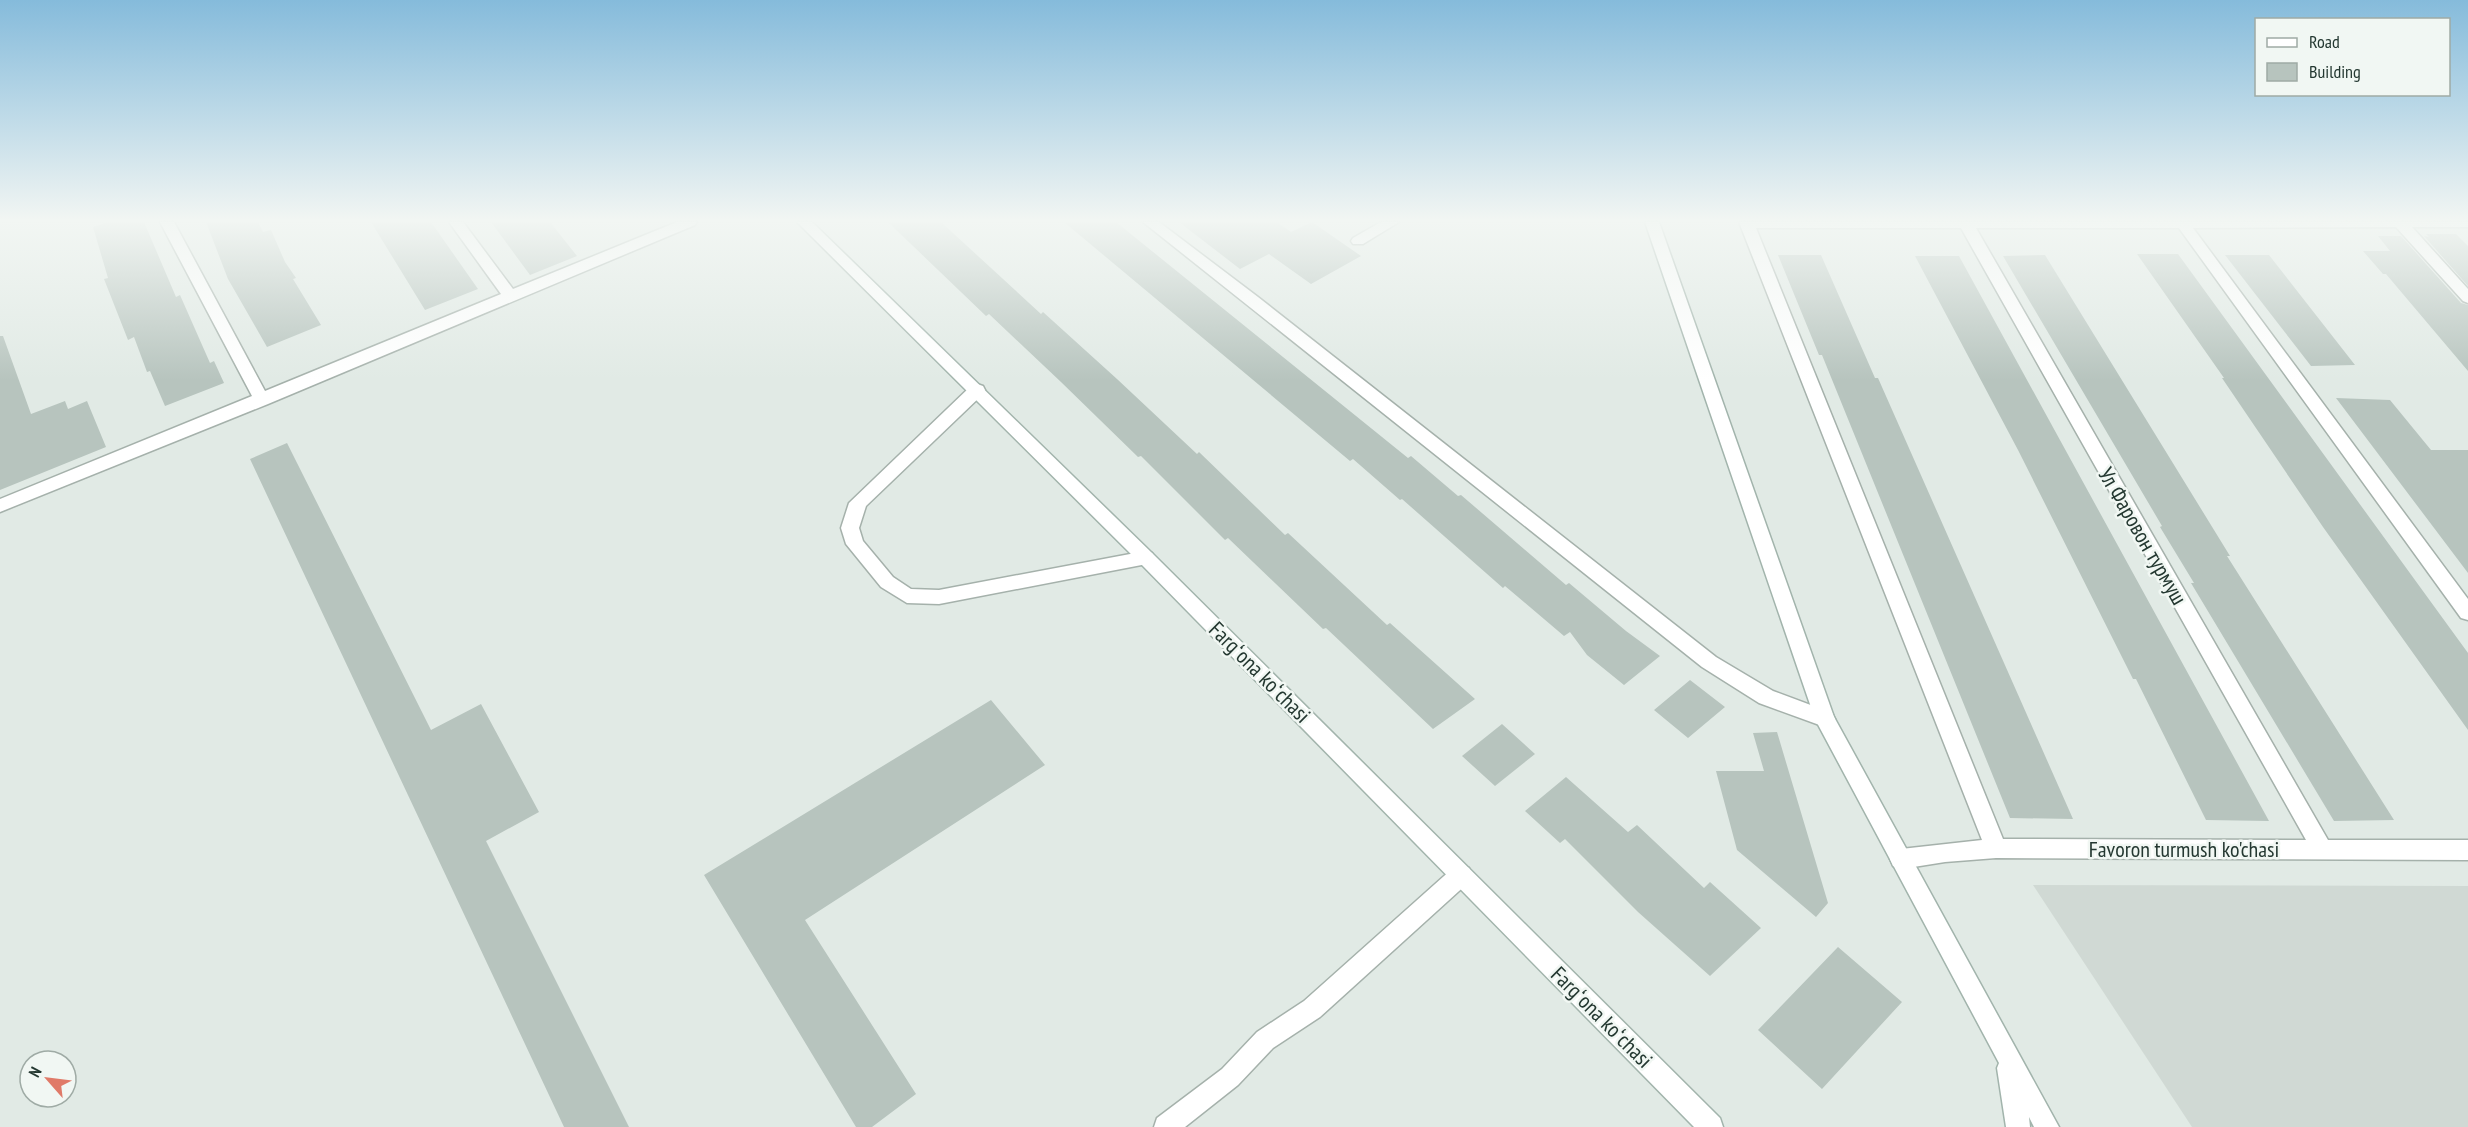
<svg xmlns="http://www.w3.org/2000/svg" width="2468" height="1127" viewBox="0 0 2468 1127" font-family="'PT Sans Narrow',sans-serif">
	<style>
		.built { fill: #d0d9d4 }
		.building { fill: #b7c4be }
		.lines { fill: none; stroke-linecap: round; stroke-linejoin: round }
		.street-casing { stroke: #a5b1ab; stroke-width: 3 }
		.secondary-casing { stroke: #a2b4ac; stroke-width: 3 }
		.street { fill: #fff; fill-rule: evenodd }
		.secondary { fill: #fff; fill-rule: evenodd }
		.labels { text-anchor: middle; stroke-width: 5; stroke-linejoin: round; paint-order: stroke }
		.street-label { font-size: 22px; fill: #243831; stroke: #f1f7f3 }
	</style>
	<rect width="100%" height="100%" fill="#e1eae5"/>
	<!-- built -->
	<path class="built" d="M2033 885 2468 886V1127H2192Z"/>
	<!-- building -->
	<path class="building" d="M108 222H144L176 297 180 295 210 363 214 361 224 383 165 406 150 371 147 372 134 337 128 340 104 279 108 278 93 227Z
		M206 222H258L263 232 271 230 285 262 296 278 293 279 321 325 267 347 228 279Z
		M371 222H431L478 289 425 310Z
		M491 222H550L577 256 530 275Z
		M888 222H941L1041 314 1043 312 1117 379 1197 454 1199 452 1285 535 1288 533 1387 625 1390 623 1475 699 1433 729 1326 628 1323 629 1228 538 1225 540 1141 456 1138 457 1061 382 989 314 986 316Z
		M1064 222H1116L1408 458 1411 456 1458 496 1461 495 1566 585 1569 583 1626 631 1660 656 1624 685 1587 655 1570 632 1564 636 1505 586 1503 588 1402 499 1400 500 1353 459 1350 461Z
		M1179 222H1277L1291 232 1312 222 1361 256 1311 284 1269 254 1240 269Z
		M2426 234H2456L2468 246V286L2424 236 2429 237Z
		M2378 236H2401L2461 303 2468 305V371L2386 274H2383L2363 251H2390Z
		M2137 254H2178L2468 653V730L2323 527 2222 378H2224Z
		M1778 255H1821L1875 378H1878L2073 819 2010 818 1822 355H1819Z
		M2045 255 2230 556H2227L2394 820 2334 821 2191 583H2194L2160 527 2162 526 2003 256Z
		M2225 255H2269L2355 365 2311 366Z
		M1915 256H1959L2269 821 2206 820 2136 679H2133L2018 450Z
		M0 336H3L31 414 65 401 68 409 87 401 106 447 0 490Z
		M2336 398 2390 400 2431 450H2468V573Z
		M287 443 431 730 481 704 539 812 486 841 629 1127H564L250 459Z
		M1690 680 1725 707 1688 738 1654 710Z
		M991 700 1045 765 805 920 916 1094 872 1127H856L704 875Z
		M1502 724 1535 754 1495 786 1462 756Z
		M1777 732 1828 903 1816 917 1737 850 1716 771H1764L1753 733Z
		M1566 777 1628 832 1637 825 1704 888 1710 882 1761 928 1710 976 1638 912 1565 839 1560 843 1525 811Z
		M1838 947 1902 1002 1822 1089 1758 1030Z"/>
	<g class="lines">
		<!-- street casing -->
		<g class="street-casing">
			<path id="street" d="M160 222H174L265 391 501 294 449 222H463L513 289 677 222H697L695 225 268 404 0 512V499L252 396Z
				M1143 222H1159L1258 297 1716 657 1773 691 1832 713 1835 719 1832 725 1825 727 1759 703 1702 667Z
				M1381 222H1399L1363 244H1353L1351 241 1353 238Z
				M1739 222H2468V227H2412L2468 289V303L2463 301 2396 227 2193 228 2468 599V620L2461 618 2179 228H1976L2328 840H2468V860L1996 858 1945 862 1901 869 1893 866 1890 859 1893 852 1901 849 1982 840ZM1756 228H1961L2306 840 2003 839Z
				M977 384 983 386 985 390 983 394 866 506 859 528 863 541 893 577 911 589 939 590 1146 551 1152 553 1155 558 1152 563 939 604 907 603 881 587 846 544 841 528 849 503 971 386Z
				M1461 865 1469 868 1472 875 1469 882 1320 1017 1273 1048 1238 1085 1185 1127H1154L1157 1118 1222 1069 1257 1032 1304 1001 1453 868Z"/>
		</g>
		<!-- secondary casing -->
		<g class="secondary-casing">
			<path id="secondary" d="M797 222H812L1152 553 1720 1118 1723 1127H1694L1140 563Z
				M1645 222H1659L1834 717 2059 1127H2034L2029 1117 2030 1127H2006L1997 1068 1999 1063 1815 719Z"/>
		</g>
		<!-- street -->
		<use href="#street" class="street"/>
		<!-- secondary -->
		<use href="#secondary" class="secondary"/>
	</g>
	<!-- sky -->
	<linearGradient id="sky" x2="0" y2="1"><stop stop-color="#85bbdb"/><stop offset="0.58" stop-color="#f2f6f3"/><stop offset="1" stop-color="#f2f6f3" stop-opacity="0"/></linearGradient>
	<rect width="2468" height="380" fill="url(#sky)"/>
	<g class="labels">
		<!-- street labels -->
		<g class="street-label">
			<text transform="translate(2143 536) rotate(60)" y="8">Ул Фаровон турмуш</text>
			<text transform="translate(1260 672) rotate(45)" y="8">Fargʻona koʻchasi</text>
			<text x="2184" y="857">Favoron turmush ko'chasi</text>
			<text transform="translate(1602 1017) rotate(45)" y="8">Fargʻona koʻchasi</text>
		</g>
	</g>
	<!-- legend -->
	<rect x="2255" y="18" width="195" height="78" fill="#f1f7f3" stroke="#9faba5" stroke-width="1.5"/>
	<rect x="2267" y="38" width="30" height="9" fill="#ffffff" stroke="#9faba5" stroke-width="1.5"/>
	<text x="2309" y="48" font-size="18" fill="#243831">Road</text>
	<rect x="2267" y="63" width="30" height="18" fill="#b7c4be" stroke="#9faba5" stroke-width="1.5"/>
	<text x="2309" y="78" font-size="18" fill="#243831">Building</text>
	<!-- north arrow -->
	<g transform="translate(48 1079) rotate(298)"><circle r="28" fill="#f1f7f3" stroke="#9faba5" stroke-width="1.5"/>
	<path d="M0-4.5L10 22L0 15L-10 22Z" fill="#e07a68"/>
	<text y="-9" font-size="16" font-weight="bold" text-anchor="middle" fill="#243831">N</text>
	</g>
</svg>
